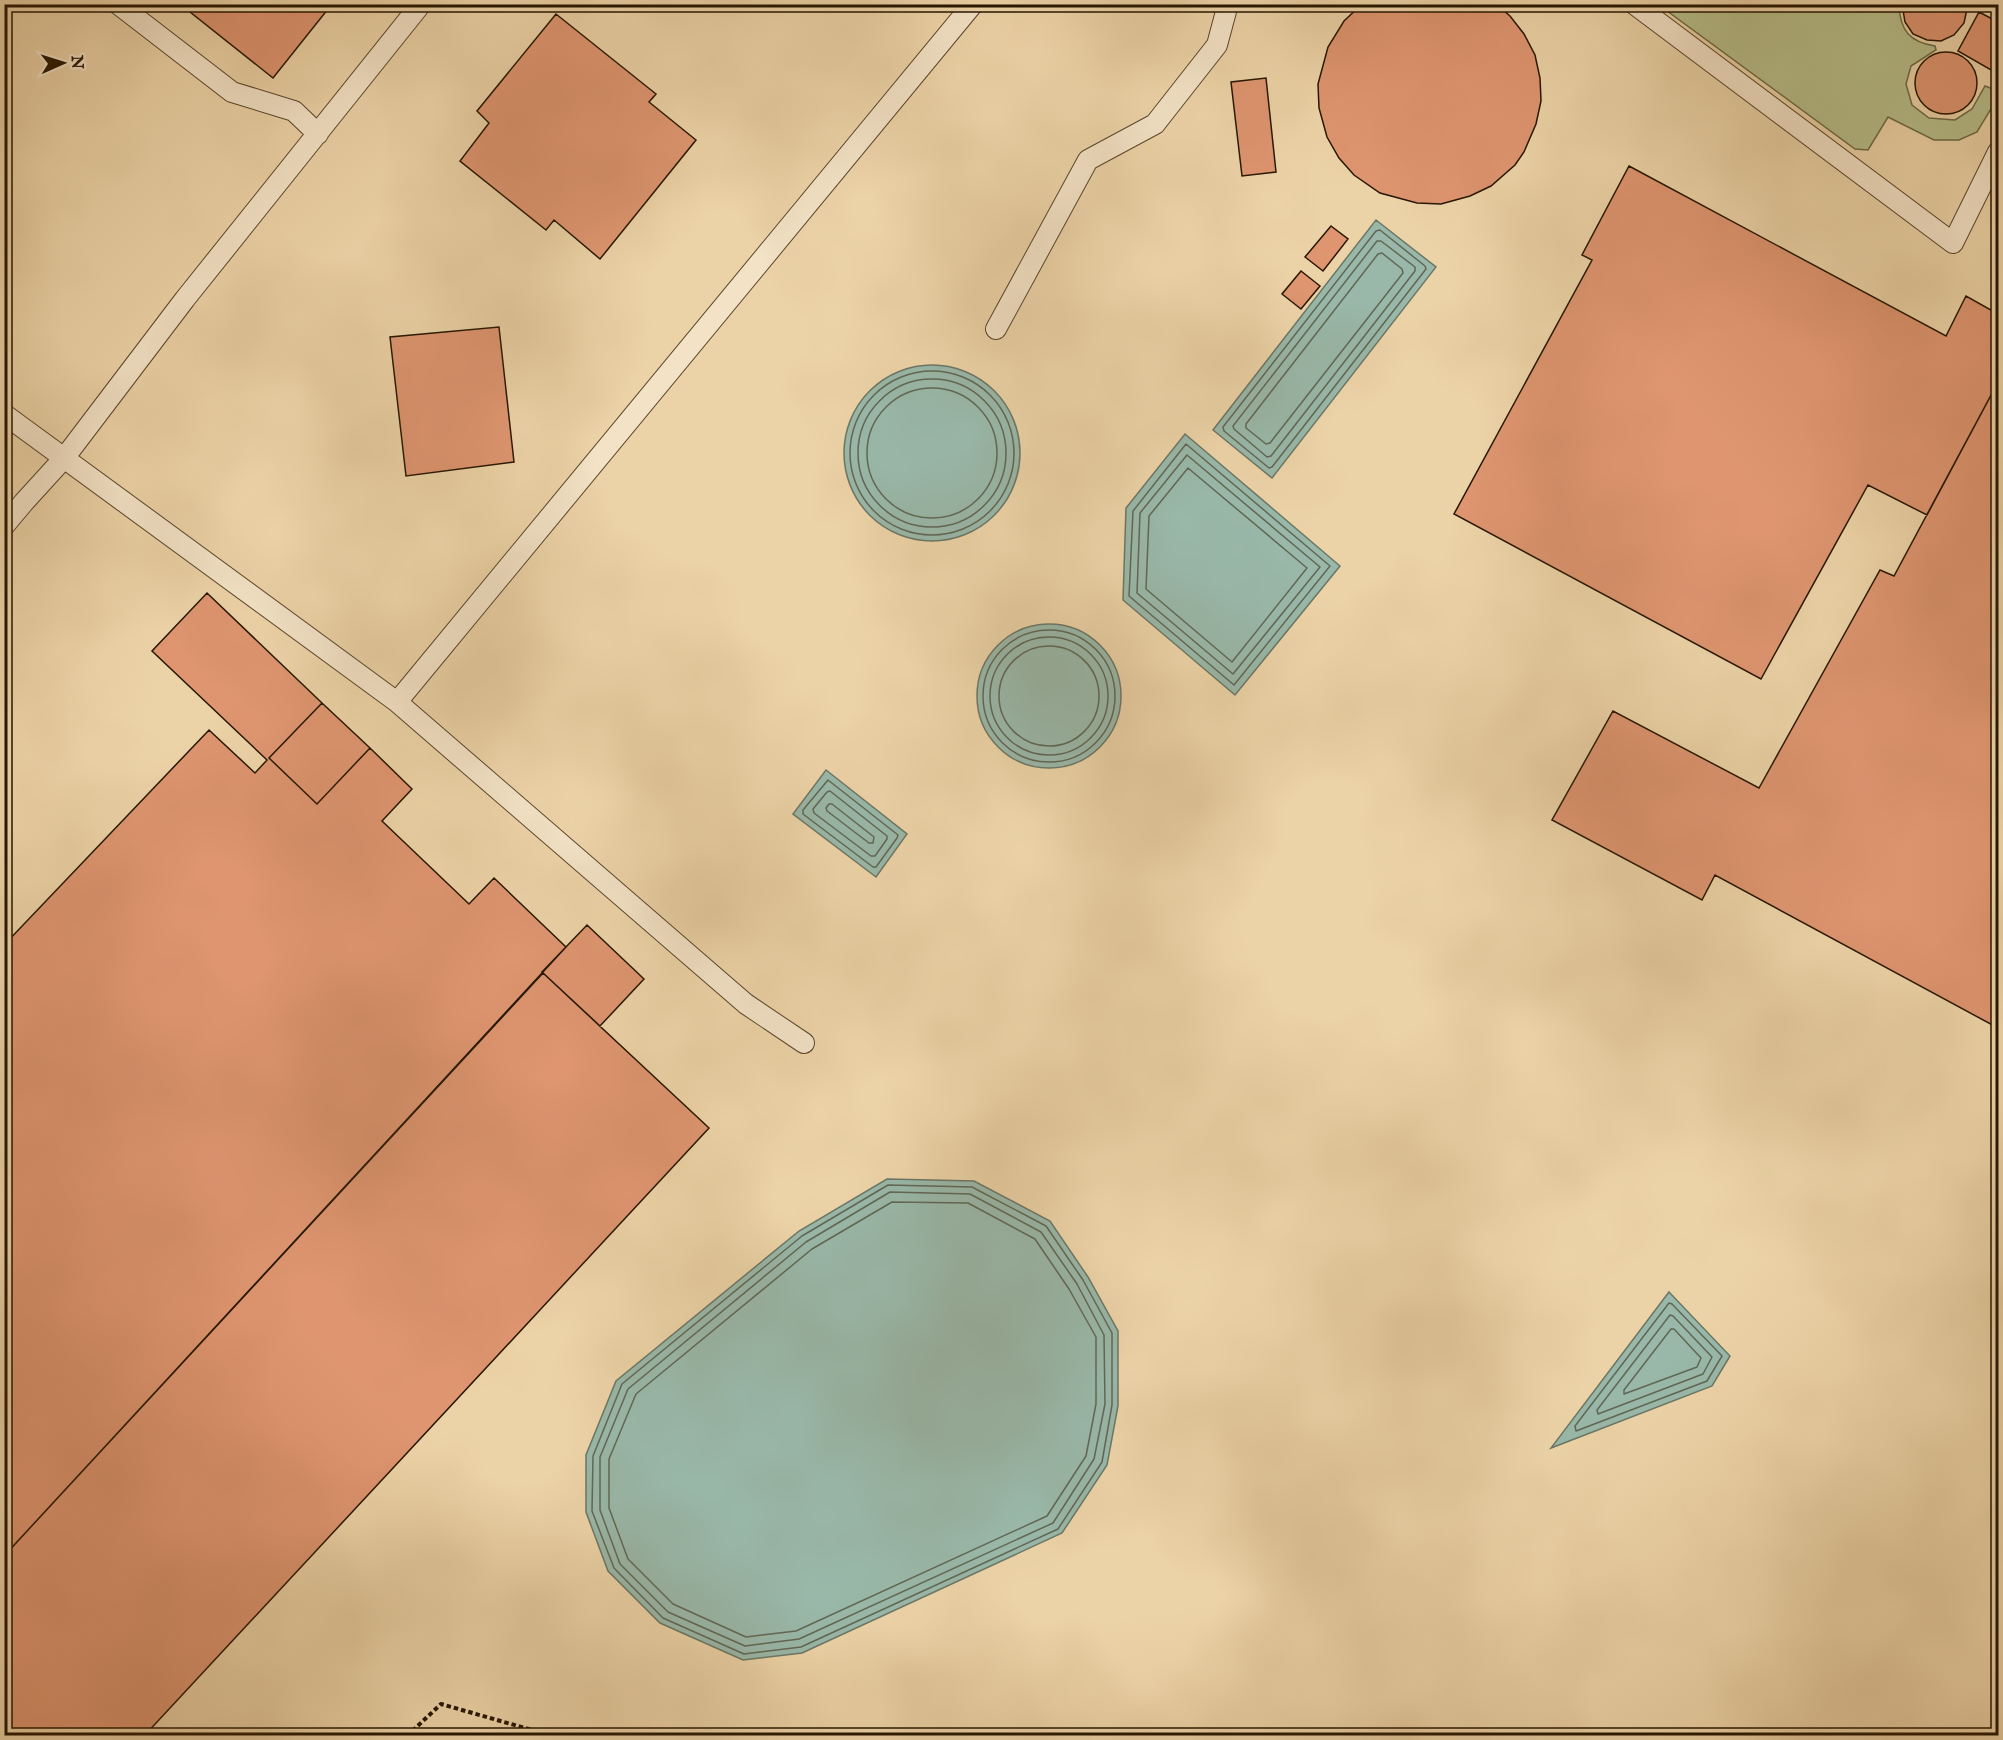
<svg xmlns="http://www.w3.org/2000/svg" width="2003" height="1740" viewBox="0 0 2003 1740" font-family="'IM FELL English',serif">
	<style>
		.green { fill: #b6bd89; stroke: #6e6a45; stroke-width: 1.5 }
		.water { fill: #99b8a9; stroke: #6b7766; stroke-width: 1.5 }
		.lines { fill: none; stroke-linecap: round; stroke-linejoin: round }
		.shore { stroke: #606755; stroke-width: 1.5 }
		.building { fill: #de9570; stroke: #261601; stroke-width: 1.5 }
		.lane-casing { stroke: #58452a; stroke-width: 22 }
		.path { stroke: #261601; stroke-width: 4; stroke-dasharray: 4.5 3; stroke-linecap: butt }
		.lane { stroke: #f3e2c6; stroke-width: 20 }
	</style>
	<rect width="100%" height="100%" fill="#ecd3a7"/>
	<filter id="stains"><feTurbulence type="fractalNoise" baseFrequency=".00333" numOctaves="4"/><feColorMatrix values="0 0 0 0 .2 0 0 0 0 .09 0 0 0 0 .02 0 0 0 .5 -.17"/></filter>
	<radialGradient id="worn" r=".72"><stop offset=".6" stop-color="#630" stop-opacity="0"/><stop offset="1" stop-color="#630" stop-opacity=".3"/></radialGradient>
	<!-- green -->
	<path class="green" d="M1659 5H1899C1900 31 1910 42 1935 46L1936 50 1911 66 1906 84 1912 105 1929 118 1955 120 1972 109 1985 86 1998 91 1997 99 1977 132 1959 140H1934L1888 117 1868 150 1855 149Z"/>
	<!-- water -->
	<path class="water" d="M1376 220 1436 267 1272 478 1213 430Z
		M844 453a88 88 0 1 1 176 0a88 88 0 1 1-176 0Z
		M1185 434 1340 566 1235 695 1123 600 1126 508Z
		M977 696a72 72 0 1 1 144 0a72 72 0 1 1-144 0Z
		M826 770 907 834 876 877 793 814Z
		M887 1179 974 1181 1050 1221 1088 1277 1118 1331V1406L1107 1465 1062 1533 802 1653 743 1660 660 1623 608 1571 586 1512V1455L616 1381 799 1231Z
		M1669 1292 1730 1356 1712 1386 1551 1448Z"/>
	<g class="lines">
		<!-- shore -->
		<path class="shore" d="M1380 230 1425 266 1426 269 1272 467 1269 468 1224 431 1223 427 1376 231Z
			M1377 241H1381L1415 267V271L1271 456 1267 457 1234 429 1233 426Z
			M1382 253 1402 269 1403 273 1270 443 1266 444 1246 428V424L1378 254Z
			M850 453a82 82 0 1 1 164 0a82 82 0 1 1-164 0Z
			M858 453a74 74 0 1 1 148 0a74 74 0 1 1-148 0Z
			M867 453a65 65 0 1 1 130 0a65 65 0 1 1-130 0Z
			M1186 444 1330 566 1234 685 1129 596 1133 511Z
			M1187 455 1320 567 1233 674 1137 593 1140 513Z
			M1188 468 1307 568 1232 662 1146 589 1149 516Z
			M983 696a66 66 0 1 1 132 0a66 66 0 1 1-132 0Z
			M990 696a59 59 0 1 1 118 0a59 59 0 1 1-118 0Z
			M999 696a50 50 0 1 1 100 0a50 50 0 1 1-100 0Z
			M828 780 898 835 897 838 876 867H873L803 814V810Z
			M830 791 887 836V839L875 856H871L814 813 813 809 827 792Z
			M829 804H832L874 837 873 843H869L827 811 826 808Z
			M888 1185 972 1187 1046 1226 1083 1280 1112 1333V1405L1102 1462 1058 1529 801 1647 744 1654 663 1618 614 1568 592 1511 593 1456 622 1384 802 1236Z
			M890 1192 970 1194 1041 1232 1077 1284 1104 1335 1105 1404 1094 1459 1053 1523 799 1639 745 1646 668 1612 620 1564 600 1510V1457L628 1389 806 1242Z
			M892 1202 968 1203 1035 1239 1069 1289 1096 1337V1404L1086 1456 1047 1516 796 1631 746 1637 673 1604 628 1559 609 1508V1459L636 1394 812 1249Z
			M1669 1303 1672 1304 1722 1356 1707 1381 1576 1431 1575 1426Z
			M1670 1315 1673 1316 1712 1357 1703 1374 1598 1414 1597 1410Z
			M1671 1329H1674L1701 1358 1697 1367 1624 1394V1390Z"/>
	</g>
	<!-- building -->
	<path class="building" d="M180 4H332L273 78Z
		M1362 4H1496L1510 16 1524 34 1535 55 1540 78 1541 101 1536 124 1524 152 1515 165 1491 186 1470 196 1441 204 1417 203 1380 193 1354 175 1339 158 1327 137 1319 108 1318 84 1328 47 1344 21Z
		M1902 4H1966L1967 9 1964 23 1954 35 1941 41 1927 40 1913 34 1905 22Z
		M1979 12 1998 22V74L1958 51Z
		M556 14 656 94 649 102 696 140 600 259 554 220 546 230 460 161 489 123 477 111Z
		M1915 83a31 31 0 1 1 62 0a31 31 0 1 1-62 0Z
		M1266 78 1276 172 1242 176 1231 82Z
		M1629 166 1946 336 1966 296 1998 314V382L1927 515 1868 485 1761 679 1454 514 1592 260 1582 255Z
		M1331 226 1348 239 1323 271 1305 257Z
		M1301 271 1320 286 1301 309 1282 294Z
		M499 327 514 462 406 476 390 337Z
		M1998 382V1028L1715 875 1702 900 1552 820 1613 711 1759 788 1880 570 1894 576Z
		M207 593 322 703 269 758 317 804 370 748 412 789 382 821 469 904 494 878 566 947 4 1556V945L209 730 255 773 267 760 152 651Z
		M322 703 370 748 317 804 269 758Z
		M587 925 644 979 600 1026 542 972Z
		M543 973 709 1128 144 1736H4V1556Z"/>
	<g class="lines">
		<!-- lane casing -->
		<g class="lane-casing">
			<path id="lane" d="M118 4 232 92 294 111 318 134
				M1634 4 1953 243 1998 152
				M996 329 1088 160 1155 124 1217 45 1228 4
				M4 414 397 702 746 1004 804 1043
				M4 526 24 502 65 457 185 299 421 4
				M397 702 973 4"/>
		</g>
		<!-- path -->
		<path class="path" d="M407 1736 441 1704 539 1732 545 1736"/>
		<!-- lane -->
		<use href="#lane" class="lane"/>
	</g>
	<!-- margin -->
	<rect width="2003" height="1740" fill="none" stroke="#ecd3a7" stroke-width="24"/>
	<rect x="6" y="6" width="1991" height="1728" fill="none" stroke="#261601" stroke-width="3"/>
	<rect x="12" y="12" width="1979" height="1716" fill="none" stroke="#261601" stroke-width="1.5"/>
	<!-- north arrow -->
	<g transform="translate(63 63) rotate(87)" stroke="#f3e2c6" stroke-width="4.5" paint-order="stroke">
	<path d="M0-4.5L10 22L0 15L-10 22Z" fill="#261601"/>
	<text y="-9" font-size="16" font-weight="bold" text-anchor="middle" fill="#261601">N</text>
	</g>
	<rect width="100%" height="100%" filter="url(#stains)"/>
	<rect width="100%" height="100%" fill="url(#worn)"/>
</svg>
